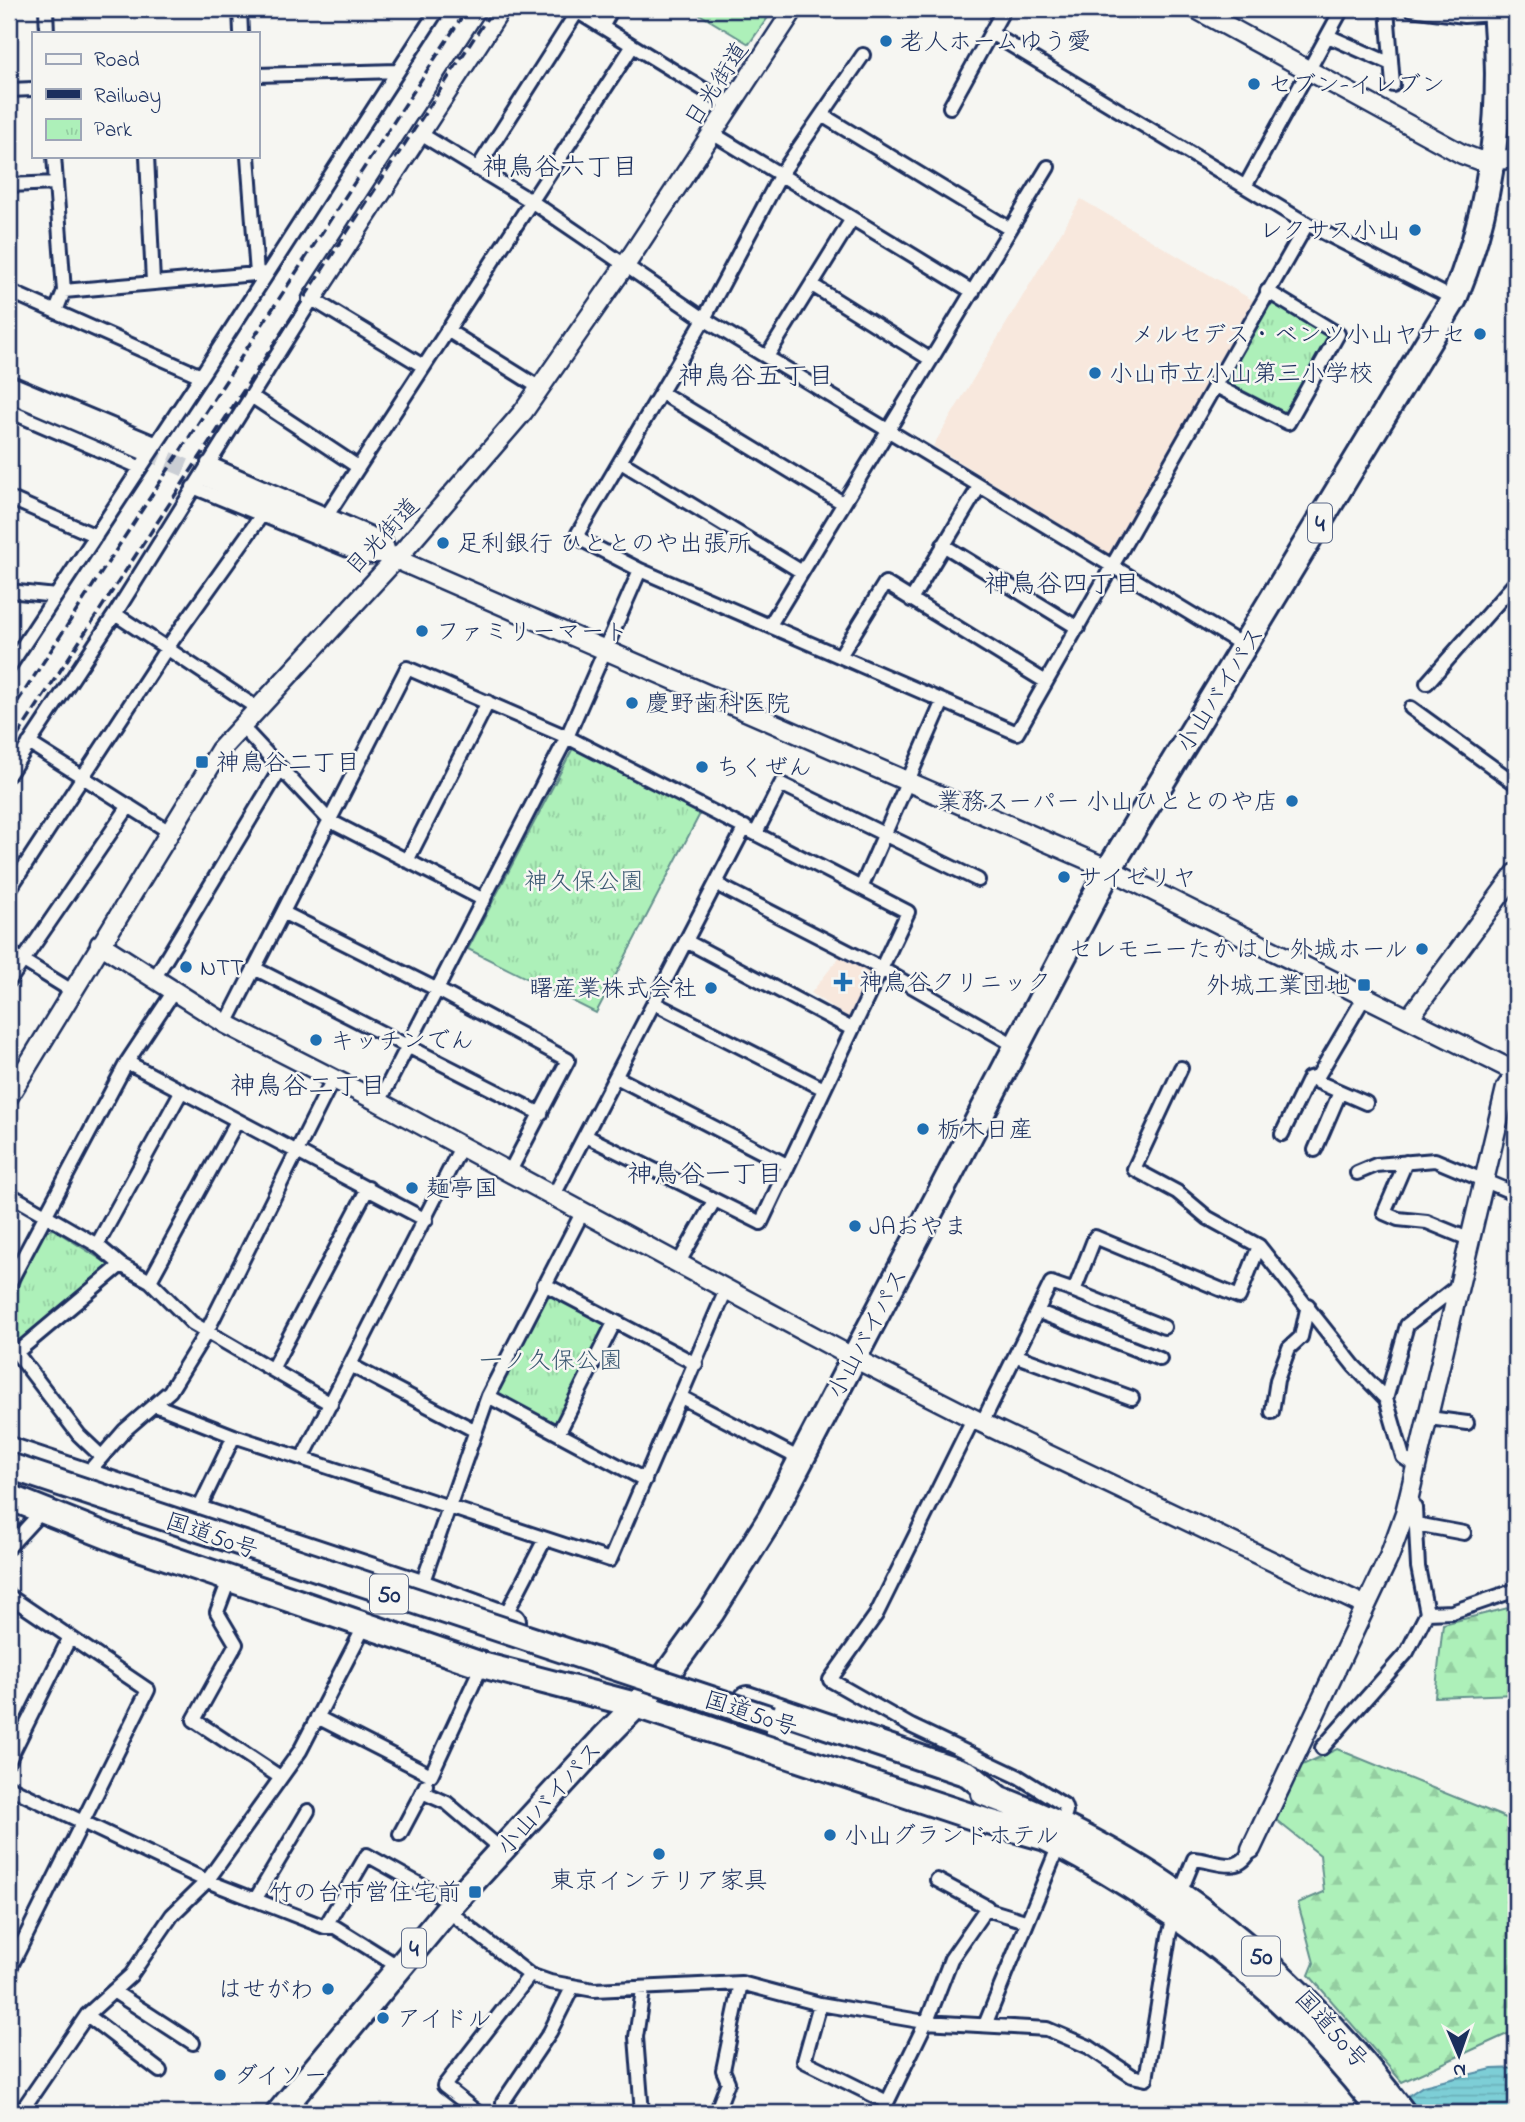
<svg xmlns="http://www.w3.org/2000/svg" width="1525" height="2122" viewBox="0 0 1525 2122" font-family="'Indie Flower','Klee One',sans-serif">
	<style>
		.built { fill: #f8e8dd }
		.grass { fill: #adf0b9; stroke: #64908c; stroke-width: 2 }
		.forest { fill: url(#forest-firs); stroke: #64908c; stroke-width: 2 }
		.park { fill: url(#park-tufts); stroke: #64908c; stroke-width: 2 }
		.water { fill: url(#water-rules); stroke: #568ea6; stroke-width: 2 }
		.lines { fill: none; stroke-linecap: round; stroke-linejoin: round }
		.secondary-tunnel { stroke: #caced4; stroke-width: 18; stroke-dasharray: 18 9; stroke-linecap: butt }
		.street-casing { stroke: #1b2f5e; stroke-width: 18 }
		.secondary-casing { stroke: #1b2f5e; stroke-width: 23 }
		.highway-casing { stroke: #1b2f5e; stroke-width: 30 }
		.street { stroke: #f6f6f2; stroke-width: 12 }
		.secondary { stroke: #f6f6f2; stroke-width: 18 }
		.highway { stroke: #f6f6f2; stroke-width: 24 }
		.rail { stroke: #1b2f5e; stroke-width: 3.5; stroke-dasharray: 10 5; stroke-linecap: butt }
		.highway-bridge-casing { stroke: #1b2f5e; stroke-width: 30; stroke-linecap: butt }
		.highway-bridge { stroke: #f6f6f2; stroke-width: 24 }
		.poi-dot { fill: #1f6fb2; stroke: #f6f6f2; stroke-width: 2.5 }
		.labels { text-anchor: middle; stroke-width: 5; stroke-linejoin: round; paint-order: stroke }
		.shield { fill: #f6f6f2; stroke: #5d6b8a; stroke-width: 2 }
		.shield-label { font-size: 23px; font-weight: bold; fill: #1b2f5e }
		.poi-label { font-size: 24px; fill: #1b2f5e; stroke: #f6f6f2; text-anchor: start }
		.street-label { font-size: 24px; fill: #1b2f5e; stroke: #f6f6f2 }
		.park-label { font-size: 24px; fill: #385670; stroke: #f6f6f2 }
		.neighbourhood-label { font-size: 26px; fill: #1b2f5e; stroke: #f6f6f2 }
	</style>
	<defs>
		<pattern id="forest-firs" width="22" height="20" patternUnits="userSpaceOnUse" patternTransform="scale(1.75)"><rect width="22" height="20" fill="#adf0b9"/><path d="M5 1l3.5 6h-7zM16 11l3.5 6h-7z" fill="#94cea1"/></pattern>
		<pattern id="park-tufts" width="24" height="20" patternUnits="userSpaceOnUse" patternTransform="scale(1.75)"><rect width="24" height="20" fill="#adf0b9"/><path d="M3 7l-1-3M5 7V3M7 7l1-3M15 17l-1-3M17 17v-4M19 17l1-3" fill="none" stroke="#94cea1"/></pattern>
		<pattern id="water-rules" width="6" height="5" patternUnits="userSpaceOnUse" patternTransform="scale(1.75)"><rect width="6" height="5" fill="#7dced6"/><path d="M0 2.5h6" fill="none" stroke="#6bb1ba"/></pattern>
	</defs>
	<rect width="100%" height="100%" fill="#f6f6f2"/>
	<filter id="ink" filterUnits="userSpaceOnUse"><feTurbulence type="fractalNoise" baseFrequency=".0143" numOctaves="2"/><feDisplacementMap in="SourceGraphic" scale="14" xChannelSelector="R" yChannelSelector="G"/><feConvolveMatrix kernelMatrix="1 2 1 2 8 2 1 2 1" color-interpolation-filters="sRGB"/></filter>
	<g filter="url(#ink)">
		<!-- built -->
		<path class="built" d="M1081 199 1254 301 1109 554 933 446Z
			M841 955 871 971 848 1018 811 993Z"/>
		<!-- grass -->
		<path class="grass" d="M691 9H774L749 44Z"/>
		<!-- forest -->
		<path class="forest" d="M1516 1606V1694L1435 1697 1443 1624Z
			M1337 1749 1516 1822V2030L1402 2082 1309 1975 1314 1963 1298 1903 1324 1892 1320 1855 1276 1820 1298 1767Z"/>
		<!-- park -->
		<path class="park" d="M1274 304 1328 333 1330 339 1289 416 1283 419 1227 389 1223 380 1266 307Z
			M573 748 701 812 596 1013 468 949Z
			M53 1229 108 1264V1273L18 1344C0 1310 27 1264 44 1231Z
			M545 1293 609 1325 557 1427 493 1394Z"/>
		<!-- water -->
		<path class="water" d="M1516 2068V2113H1382L1423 2086 1492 2069Z"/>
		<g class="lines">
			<!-- secondary-tunnel -->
			<path class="secondary-tunnel" d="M144 450 207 477"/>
			<!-- street casing -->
			<g class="street-casing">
				<path id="street" d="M46 9 47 33
					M240 9 241 33
					M573 9 731 106
					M1387 9 1393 85
					M1411 9 1464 16 1495 14
					M602 27 612 9
					M991 33 1307 224 1454 299
					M1328 36 1391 64
					M863 55 781 174 704 319 578 533 580 539 640 570 1017 733 1307 224
					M257 75 397 71
					M9 90 33 89
					M950 107 1004 9
					M822 115 1010 229
					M419 133 531 201 704 319 1246 647
					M712 133 973 292
					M54 156 64 291 56 311
					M147 156 153 282
					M248 156 257 274
					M477 169 577 12
					M9 185 56 183
					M1246 185 1342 9
					M812 285 930 359
					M9 291 201 376 9 667
					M64 291 267 273
					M447 330 540 388
					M768 355 852 219
					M201 376 438 9
					M9 382 155 443
					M1214 385 1288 423 1338 334 1267 291
					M662 393 843 503
					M251 396 358 467
					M9 411 139 467
					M621 462 802 572
					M193 487 365 557 390 555 385 540 208 463
					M9 498 96 536
					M328 514 632 47
					M943 545 1078 628
					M9 591 56 596
					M911 600 979 487
					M115 614 257 708
					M770 625 1048 167
					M840 656 885 583 1046 682
					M1427 683 1516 582
					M1411 708 1516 784
					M241 726 330 821 484 900
					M29 743 168 831
					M9 774 115 614 312 299 423 366
					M756 833 781 784 978 880
					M407 861 488 702
					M716 884 882 969 1016 1046
					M861 888 943 701
					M9 890 167 648 261 516
					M284 913 438 990 568 1060 509 1173
					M686 941 852 1029
					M9 952 72 991
					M254 968 541 1114
					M154 979 281 768
					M9 981 129 806
					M1365 996 1318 1076V1082L1366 1103
					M654 1003 824 1089
					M226 1024 407 668 567 737 908 912 761 1223 586 1136
					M127 1062 426 1220
					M1181 1068 1134 1169 1177 1192 1208 1218 1259 1246 1354 1366 1386 1399 1403 1457 1417 1467
					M616 1077 787 1165
					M379 1102 567 737 640 570
					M1282 1134 1309 1078 1318 1076
					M1315 1150 1340 1092
					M1406 1162 1384 1213 1398 1219 1427 1222 1471 1240
					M1357 1173 1376 1165 1435 1160 1516 1194
					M9 1194 97 1245 121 1265 150 1281 192 1323 331 1404
					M553 1197 745 827
					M97 1245 181 1092
					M678 1264 714 1201
					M150 1281 237 1121
					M9 1284 127 1062 174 991
					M544 1284 696 1364
					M1074 1291 1164 1327
					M1039 1312 1160 1359
					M9 1343 79 1435 100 1455
					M16 1353 121 1265
					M1017 1356 1132 1398
					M352 1366 474 1430
					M272 1369 368 1188
					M488 1396 645 1480
					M681 1397 802 1460
					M1386 1399 1407 1325 1460 1284
					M155 1405 234 1436 610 1560 726 1290
					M1272 1412 1277 1380 1289 1348 1301 1337 1308 1305
					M1429 1418 1467 1423
					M973 1419 876 1615 830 1680 911 1726 1019 1777 1064 1805 1066 1811 1061 1826
					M982 1423 1051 1283 1074 1291 1095 1237 1239 1297 1259 1246
					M559 1432 614 1323
					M303 1457 461 1147
					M85 1476 125 1430 170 1391 207 1331 333 1079
					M197 1513 234 1436
					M1416 1524 1464 1533
					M9 1547 44 1509
					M229 1580 217 1612 236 1644 194 1720 280 1777
					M421 1587 488 1396 582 1213
					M9 1596 148 1690 9 1970
					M1427 1613 1452 1612 1516 1590
					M504 1618 545 1539
					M317 1717 431 1775 482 1665
					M9 1727 22 1733
					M1322 1748 1407 1652 1427 1613 1418 1567 1415 1508 1409 1497
					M9 1760 70 1637
					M9 1787 207 1881 325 1927H335L399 1967
					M422 1792 447 1803 502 1850
					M400 1834 426 1785
					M255 1900 308 1811
					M986 1909 1025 1921
					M447 1910 530 1975 550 1982 594 1990 741 1983 820 2004 925 2022 1047 2029 1089 2047 1132 2076 1146 2079 1169 1936 1180 1893 1194 1859C1217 1861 1239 1876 1251 1849
					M325 1927 367 1855 453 1903
					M113 1991 193 2043
					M820 2004 804 2061 887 2102
					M87 2015 160 2071
					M985 2025 1059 1845
					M503 2102 550 2032 573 1986
					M20 2113 87 2015 131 1975 172 1915 207 1881 300 1751 365 1625
					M478 2113 444 2086 530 1975
					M642 2113 636 2037 643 1990
					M716 2113 728 2082 723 2070 741 1983
					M882 2113 929 2016 951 1959 987 1907 937 1880"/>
			</g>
			<!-- secondary casing -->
			<g class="secondary-casing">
				<path id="secondary" d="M1196 9 1462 154 1478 160 1516 159
					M312 299 501 9
					M9 392 144 450
					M207 477 1109 869 1516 1072
					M100 944 226 1024 379 1102 854 1358 982 1423 1366 1606
					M1409 1018 1516 873
					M9 1096 220 750 405 549 523 412 626 264 794 9
					M1251 1849 1389 1557 1405 1513 1506 1088 1516 1073"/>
			</g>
			<!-- highway casing -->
			<g class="highway-casing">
				<path id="highway" d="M9 1450 421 1587 513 1621
					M9 1497 125 1543 482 1665 636 1705 985 1821 1046 1838
					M747 1699 968 1774 998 1798
					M984 1793C1156 1856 1294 1968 1403 2113
					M1032 1831C1166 1898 1279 1983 1373 2102
					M279 2113 453 1903 603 1739 667 1674 711 1613 770 1519 1109 869 1454 299C1493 205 1504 110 1495 9"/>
			</g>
			<!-- street -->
			<use href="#street" class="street"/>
			<!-- secondary -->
			<use href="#secondary" class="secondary"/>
			<!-- highway -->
			<use href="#highway" class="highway"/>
			<!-- rail -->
			<path class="rail" d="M9 715 467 9
				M9 749 493 9"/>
			<!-- highway-bridge casing -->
			<g class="highway-bridge-casing">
				<path id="highway-bridge" d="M9 1466 771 1719"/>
			</g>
			<!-- highway-bridge -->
			<use href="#highway-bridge" class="highway-bridge"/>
		</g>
	</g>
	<!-- markers -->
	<g class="poi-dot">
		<circle cx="886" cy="41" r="7"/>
		<circle cx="1254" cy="84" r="7"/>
		<circle cx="1415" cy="230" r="7"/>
		<circle cx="1480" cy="334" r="7"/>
		<circle cx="1095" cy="373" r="7"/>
		<circle cx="443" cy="543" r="7"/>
		<circle cx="422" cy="631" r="7"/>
		<circle cx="632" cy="703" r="7"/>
		<rect x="195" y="755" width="14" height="14" rx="3.5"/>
		<circle cx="702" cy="767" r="7"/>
		<circle cx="1292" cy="801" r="7"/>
		<circle cx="1064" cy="877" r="7"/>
		<circle cx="1422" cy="949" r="7"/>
		<circle cx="186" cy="967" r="7"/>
		<path d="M839.5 971.5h7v7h7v7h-7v7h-7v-7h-7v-7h7z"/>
		<rect x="1357" y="978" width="14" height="14" rx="3.5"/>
		<circle cx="711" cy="988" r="7"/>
		<circle cx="316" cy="1040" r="7"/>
		<circle cx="923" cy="1129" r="7"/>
		<circle cx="412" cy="1188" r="7"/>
		<circle cx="855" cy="1226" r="7"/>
		<circle cx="830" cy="1835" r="7"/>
		<circle cx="659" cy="1854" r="7"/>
		<rect x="468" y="1885" width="14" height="14" rx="3.5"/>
		<circle cx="328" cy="1989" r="7"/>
		<circle cx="383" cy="2018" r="7"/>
		<circle cx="220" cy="2075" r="7"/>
	</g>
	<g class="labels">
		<!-- shield labels -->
		<g class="shield">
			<rect x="1308" y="503.5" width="24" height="39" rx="5"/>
			<rect x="370" y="1574.5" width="38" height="39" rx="5"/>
			<rect x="402" y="1928.5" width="24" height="39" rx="5"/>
			<rect x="1242" y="1936.5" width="38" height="39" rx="5"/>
		</g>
		<g class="shield-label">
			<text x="1320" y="531">4</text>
			<text x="389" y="1602">50</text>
			<text x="414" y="1956">4</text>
			<text x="1261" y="1964">50</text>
		</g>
		<!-- poi labels -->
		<g class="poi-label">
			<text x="900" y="49">老人ホームゆう愛</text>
			<text x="1268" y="92">セブン-イレブン</text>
			<text x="1401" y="238" text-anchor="end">レクサス小山</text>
			<text x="1466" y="342" text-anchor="end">メルセデス・ベンツ小山ヤナセ</text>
			<text x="1109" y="381">小山市立小山第三小学校</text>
			<text x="457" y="551">足利銀行 ひととのや出張所</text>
			<text x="436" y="639">ファミリーマート</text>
			<text x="646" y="711">慶野歯科医院</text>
			<text x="216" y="770">神鳥谷二丁目</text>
			<text x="716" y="775">ちくぜん</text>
			<text x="1278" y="809" text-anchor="end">業務スーパー 小山ひととのや店</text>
			<text x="1078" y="885">サイゼリヤ</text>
			<text x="1408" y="957" text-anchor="end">セレモニーたかはし 外城ホール</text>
			<text x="200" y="975">NTT</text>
			<text x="859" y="990">神鳥谷クリニック</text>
			<text x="1350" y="993" text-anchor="end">外城工業団地</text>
			<text x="697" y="996" text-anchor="end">曙産業株式会社</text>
			<text x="330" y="1048">キッチンでん</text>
			<text x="937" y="1137">栃木日産</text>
			<text x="426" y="1196">麺亭国</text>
			<text x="869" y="1234">JAおやま</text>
			<text x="844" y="1843">小山グランドホテル</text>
			<text x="659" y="1888" text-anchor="middle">東京インテリア家具</text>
			<text x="461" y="1900" text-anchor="end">竹の台市営住宅前</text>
			<text x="314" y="1997" text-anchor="end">はせがわ</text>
			<text x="397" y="2026">アイドル</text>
			<text x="234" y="2083">ダイソー</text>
		</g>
		<!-- street labels -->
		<g class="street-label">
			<text transform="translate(716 84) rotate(-57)" y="8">日光街道</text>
			<text transform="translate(382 536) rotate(-47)" y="8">日光街道</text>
			<text transform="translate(1220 689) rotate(-58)" y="8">小山バイパス</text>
			<text transform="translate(867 1333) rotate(-62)" y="8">小山バイパス</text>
			<text transform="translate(212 1535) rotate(19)" y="8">国道50号</text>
			<text transform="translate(751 1713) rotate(18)" y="8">国道50号</text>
			<text transform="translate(549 1798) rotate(-48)" y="8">小山バイパス</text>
			<text transform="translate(1332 2029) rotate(48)" y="8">国道50号</text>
		</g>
		<!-- park labels -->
		<g class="park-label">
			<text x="584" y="889">神久保公園</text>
			<text x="551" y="1368">一ノ久保公園</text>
		</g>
		<!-- neighbourhood labels -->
		<g class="neighbourhood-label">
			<text x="560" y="175">神鳥谷六丁目</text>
			<text x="756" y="384">神鳥谷五丁目</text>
			<text x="1062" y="592">神鳥谷四丁目</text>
			<text x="308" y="1094">神鳥谷二丁目</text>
			<text x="705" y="1182">神鳥谷一丁目</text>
		</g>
	</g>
	<!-- margin -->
	<rect width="1525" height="2122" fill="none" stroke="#f6f6f2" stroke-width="35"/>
	<rect x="18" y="18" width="1490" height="2087" fill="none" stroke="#1b2f5e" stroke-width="2.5" filter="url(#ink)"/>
	<!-- legend -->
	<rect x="32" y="32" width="228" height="126" fill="#f6f6f2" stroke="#9ea6b7" stroke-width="2"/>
	<rect x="46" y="54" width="35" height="10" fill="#f6f6f2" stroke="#9ea6b7" stroke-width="2"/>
	<text x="94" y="66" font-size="21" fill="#1b2f5e">Road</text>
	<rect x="46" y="89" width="35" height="10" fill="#1b2f5e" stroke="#9ea6b7" stroke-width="2"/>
	<text x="94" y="102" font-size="21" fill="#1b2f5e">Railway</text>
	<rect x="46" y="119" width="35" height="21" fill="url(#park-tufts)" stroke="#9ea6b7" stroke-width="2"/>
	<text x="94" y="136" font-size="21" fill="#1b2f5e">Park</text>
	<!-- north arrow -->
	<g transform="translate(1459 2055) rotate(178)" stroke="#f6f6f2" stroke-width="5" paint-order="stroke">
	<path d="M0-5L12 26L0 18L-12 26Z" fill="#1b2f5e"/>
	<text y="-10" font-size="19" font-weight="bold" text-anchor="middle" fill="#1b2f5e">N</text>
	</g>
</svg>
